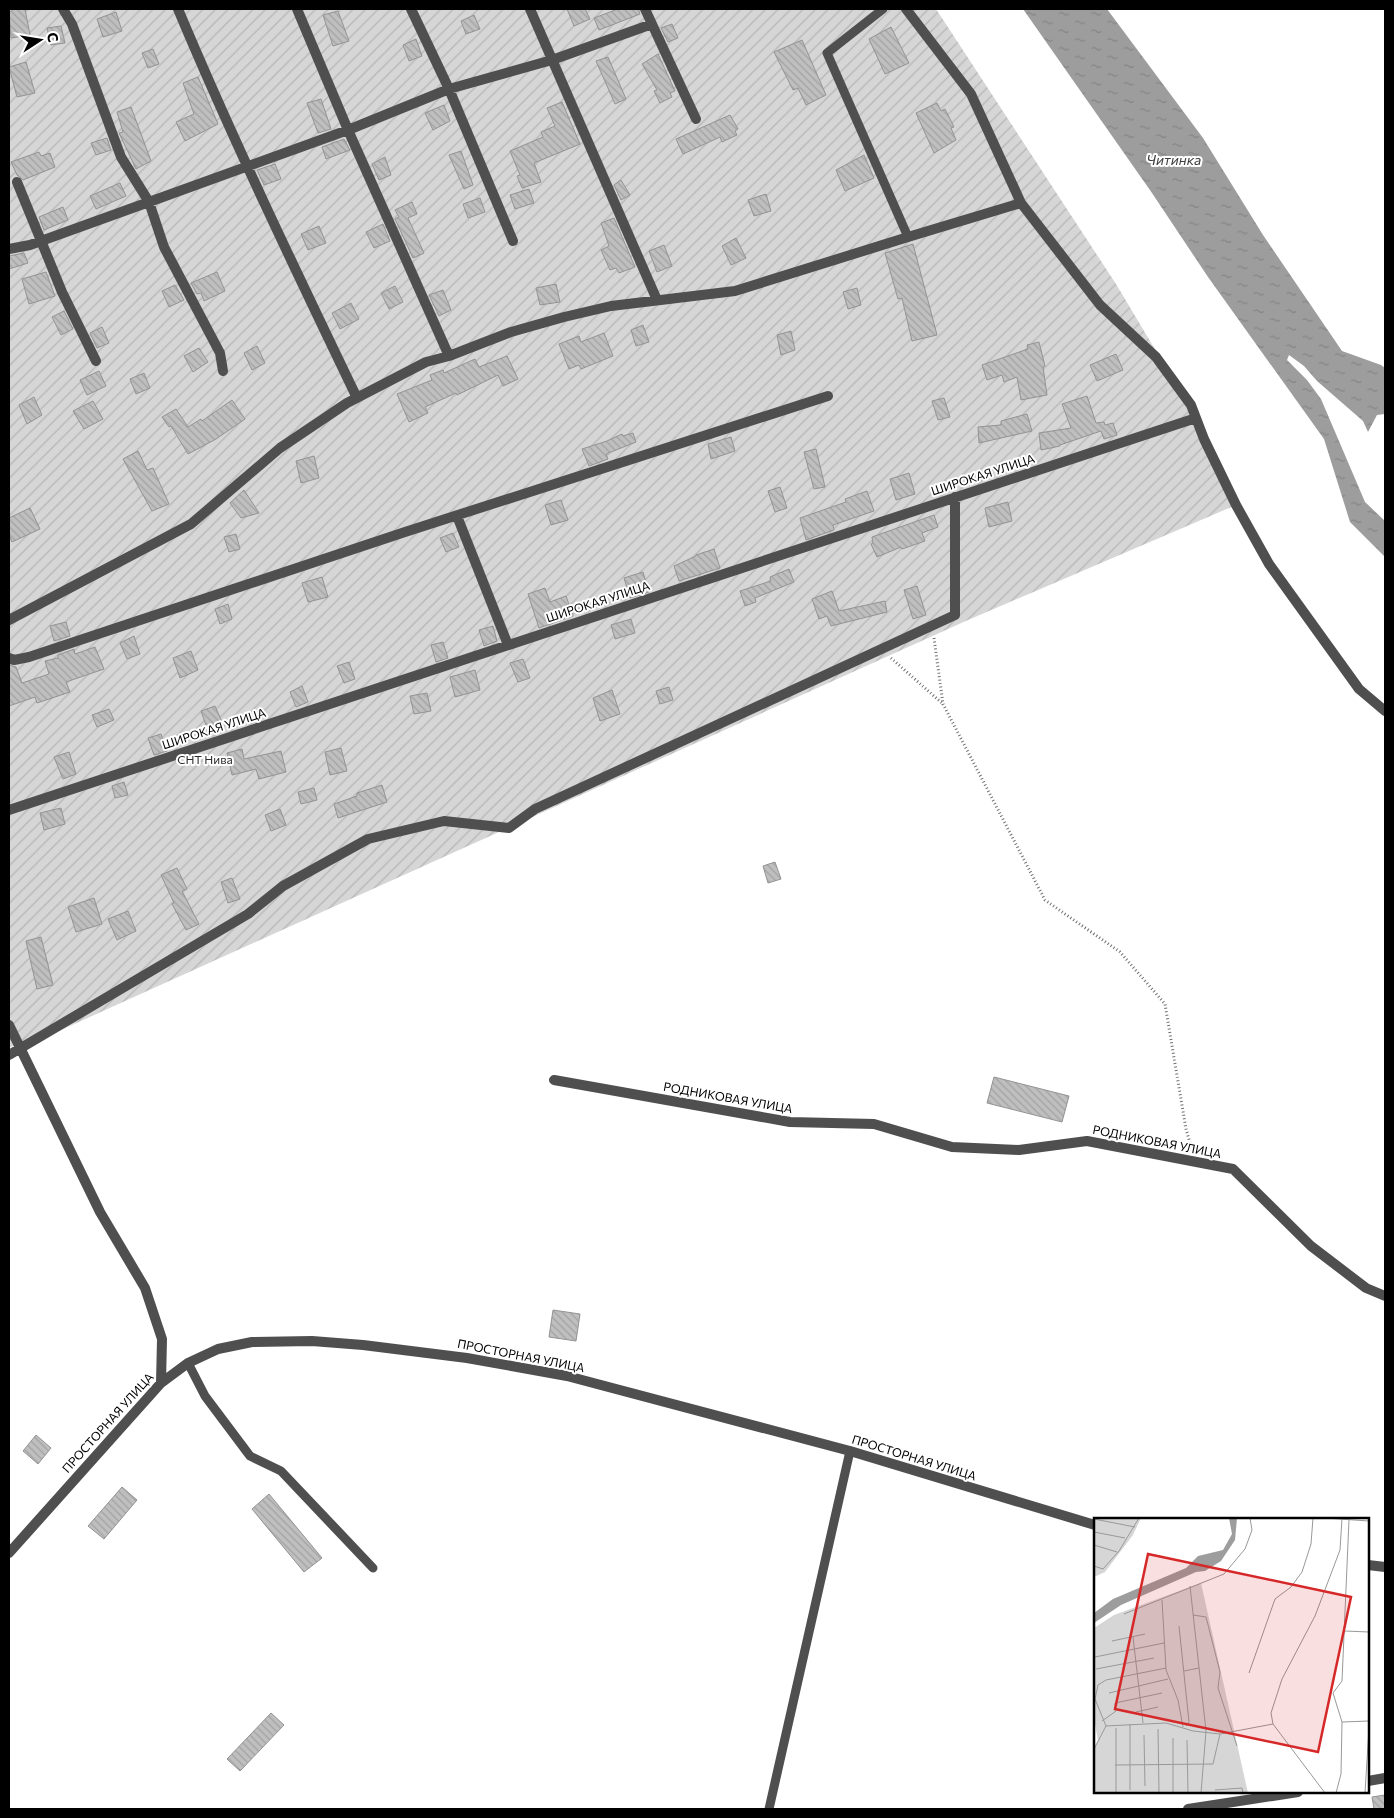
<svg xmlns="http://www.w3.org/2000/svg" width="1394" height="1818" viewBox="0 0 1394 1818" font-family="Commissioner,sans-serif">
	<style>
		.garden { fill: url(#garden-furrows) }
		.water { fill: url(#water-ripples) }
		.building { fill: url(#building-back-hatch); stroke: #939393 }
		.lines { fill: none; stroke-linecap: round; stroke-linejoin: round }
		.path { stroke: #717171; stroke-width: 3; stroke-dasharray: 1 2.5; stroke-linecap: butt }
		.lane { stroke: #4f4f4f; stroke-width: 9 }
		.street { stroke: #4f4f4f; stroke-width: 10 }
		.labels { text-anchor: middle; stroke-width: 4; stroke-linejoin: round; paint-order: stroke }
		.street-label { font-size: 12px; fill: #000; stroke: #fff }
		.park-label { font-size: 12px; fill: #2d2d2d; stroke: #fff }
		.water-label { font-size: 14px; font-style: italic; fill: #3e3e3e; stroke: #fff }
		.inset-road { fill: none; stroke: #999; stroke-width: 1 }
		.view { fill: #d62828; fill-opacity: 0.15; stroke: #d62828; stroke-width: 2.5 }
		.inset-edge { fill: none; stroke: #000; stroke-width: 2.5 }
	</style>
	<defs>
		<pattern id="garden-furrows" width="10" height="10" patternUnits="userSpaceOnUse" patternTransform="scale(1.25)"><rect width="10" height="10" fill="#d6d6d6"/><path d="M-1 1l2-2M0 10L10 0M9 11l2-2" fill="none" stroke="#b6b6b6"/></pattern>
		<pattern id="water-ripples" width="26" height="14" patternUnits="userSpaceOnUse" patternTransform="scale(1.25)"><rect width="26" height="14" fill="#9d9d9d"/><path d="M2 4q2-2 4 0t4 0M15 11q2-2 4 0t4 0" fill="none" stroke="#858585"/></pattern>
		<pattern id="building-back-hatch" width="6" height="6" patternUnits="userSpaceOnUse" patternTransform="scale(1.25)"><rect width="6" height="6" fill="#bfbfbf"/><path d="M-1 5l2 2M0 0l6 6M5-1l2 2" fill="none" stroke="#a2a2a2"/></pattern>
	</defs>
	<rect width="100%" height="100%" fill="#fff"/>
	<!-- garden -->
	<path class="garden" d="M9 9H936L1116 284 1196 418 1236 505 968 620 19 1049 17 1044 9 1048Z"/>
	<!-- water -->
	<path class="water" d="M1023 9H1107L1203 138 1263 235 1342 351 1381 365 1385 368V414L1377 415 1368 432 1363 421 1317 381 1304 366 1289 355 1287 360 1307 380 1321 399 1365 502 1385 521V557L1350 522 1324 439 1208 277 1152 193Z"/>
	<!-- building -->
	<path class="building" d="M14 9H25L30 35 11 38 9 13Z
		M567 9H585L590 19 574 26Z
		M618 9H638L640 14 599 30 594 18Z
		M338 11 349 41 333 46 323 15Z
		M116 12 122 31 103 37 97 19Z
		M474 15 480 29 466 34 461 21Z
		M672 24 678 38 668 42 661 28Z
		M61 26 65 43 51 45 47 28Z
		M891 27 909 63 885 74 869 39Z
		M416 39 422 56 409 61 403 45Z
		M802 40 826 95 806 105 798 88 793 90 774 52Z
		M153 49 159 64 148 68 142 53Z
		M658 54 675 91 670 93 672 97 660 103 654 91 657 90 642 64Z
		M608 57 626 99 615 104 596 61Z
		M26 62 35 93 17 97 9 67Z
		M198 77 218 124 185 141 176 122 194 114 183 83Z
		M321 99 331 129 318 133 307 103Z
		M562 102 580 144 534 163 541 182 522 188 517 176 520 175 510 151 543 137 541 132 555 126 547 108Z
		M937 103 941 111 945 109 954 127 951 128 956 140 934 153 916 113Z
		M444 105 450 121 433 130 425 113Z
		M131 107 151 161 136 169 119 133 123 132 117 112Z
		M730 115 738 129 735 131 737 135 722 142 720 137 683 154 676 139Z
		M107 138 111 150 96 155 91 143Z
		M344 139 350 150 326 159 322 147Z
		M461 151 473 185 464 189 449 155Z
		M39 152 41 156 50 153 55 167 23 180 17 175 11 162Z
		M864 155 874 178 845 191 836 170Z
		M385 157 391 175 379 180 372 164Z
		M275 164 281 179 264 185 257 170Z
		M621 180 630 195 621 200 614 185Z
		M120 183 126 196 96 209 90 196Z
		M529 189 534 203 515 209 510 195Z
		M766 194 771 211 754 216 748 200Z
		M480 198 485 212 468 218 463 204Z
		M412 202 417 214 408 218 424 253 413 258 395 219 399 217 395 210Z
		M63 207 68 220 44 230 39 217Z
		M614 218 635 267 619 273 616 268 610 270 601 250 609 246 601 223Z
		M383 224 390 241 374 248 366 232Z
		M319 226 326 243 308 250 301 234Z
		M736 238 746 258 731 265 722 246Z
		M913 244 937 335 912 341 902 298 898 299 885 253Z
		M664 245 672 266 657 272 649 251Z
		M24 253 28 263 9 269V256Z
		M46 272 55 296 29 304 22 279Z
		M217 272 225 291 204 301 201 293 197 294 191 283Z
		M556 284 560 302 540 305 536 288Z
		M175 285 184 300 169 307 162 291Z
		M395 286 403 302 389 309 381 293Z
		M857 288 861 305 848 309 843 292Z
		M443 290 451 310 439 316 429 295Z
		M351 303 359 319 340 329 332 313Z
		M64 311 73 329 61 335 52 317Z
		M643 325 649 342 636 346 631 330Z
		M102 327 109 343 97 348 90 333Z
		M791 331 795 350 781 355 777 335Z
		M604 333 613 356 581 369 579 365 569 369 559 344 579 336 581 342Z
		M1039 342 1045 366 1043 367 1047 395 1021 400 1017 377 1004 382 1002 375 987 380 982 365 1028 349 1027 345Z
		M257 346 265 363 252 370 244 353Z
		M199 348 208 362 193 372 184 356Z
		M1116 354 1123 370 1097 381 1090 365Z
		M507 356 518 379 503 386 498 375 457 395 456 393 425 407 428 413 409 422 397 394 432 380 430 375 443 370 444 373 475 359 479 367Z
		M99 371 106 386 87 395 80 380Z
		M144 373 150 388 136 394 130 379Z
		M1087 396 1096 423 1104 422 1105 425 1113 423 1117 435 1104 439 1101 431 1060 445V446L1041 450 1039 433 1071 428 1062 404Z
		M34 397 42 415 27 424 19 405Z
		M944 398 950 417 938 420 932 401Z
		M232 400 245 419 216 439 188 454 171 426 169 427 162 417 176 409 188 427 201 419 202 421Z
		M93 401 103 419 84 429 73 411Z
		M1027 414 1032 431 979 443 978 427 1001 425V421Z
		M633 433 636 442 606 454 608 459 589 466 582 449 607 441 622 434 623 436Z
		M731 437 735 451 711 459 708 444Z
		M816 449 825 487 814 489 804 452Z
		M138 451 147 470 153 468 169 504 152 511 123 459Z
		M314 456 319 478 301 483 296 461Z
		M909 473 915 494 896 500 890 479Z
		M780 487 787 508 775 512 768 491Z
		M244 490 259 513 241 518 230 503Z
		M867 491 874 511 833 525 834 530 806 540 800 518 846 502 845 499Z
		M561 500 568 520 551 525 545 505Z
		M1008 502 1012 521 989 527 985 508Z
		M30 508 40 529 12 542 9 534V518Z
		M934 515 938 527 922 533 925 541 902 549 901 547 877 557 871 544 873 543 872 537Z
		M453 533 459 547 446 552 440 538Z
		M236 534 240 549 229 552 224 537Z
		M714 549 720 568 679 581 674 566 696 556V555Z
		M789 569 794 582 755 598 756 602 745 606 740 591 771 581 770 577Z
		M643 572 649 592 630 598 624 578Z
		M322 577 328 597 308 602 302 583Z
		M917 586 926 615 913 619 904 590Z
		M545 588 550 602 566 596 573 616 539 628 528 594Z
		M832 591 839 611 885 601 887 612 831 626 827 616 819 619 812 599Z
		M228 604 232 619 220 624 215 609Z
		M631 619 635 633 615 639 611 625Z
		M66 622 70 636 54 641 50 626Z
		M493 626 497 641 484 646 479 630Z
		M134 636 140 654 127 659 120 643Z
		M443 642 448 658 436 662 431 645Z
		M95 647 104 669 66 682 70 692 37 703 35 697 9 706V665L16 667 22 683 49 674 45 661 58 658V655L74 649 75 654Z
		M191 651 198 670 180 678 173 658Z
		M523 659 530 678 518 682 510 663Z
		M349 662 355 679 344 683 337 666Z
		M475 670 480 690 455 697 450 677Z
		M302 686 308 702 296 707 290 692Z
		M669 687 673 700 660 704 656 691Z
		M612 690 620 714 600 721 593 698Z
		M427 693 431 711 414 714 410 696Z
		M215 706 222 722 207 728 201 711Z
		M109 709 114 720 97 727 92 715Z
		M161 734 167 751 154 755 148 738Z
		M341 748 347 771 330 775 325 752Z
		M242 749 244 759 281 751 286 772 259 779 256 769 232 775 227 753Z
		M69 752 76 774 63 779 54 757Z
		M124 782 128 795 115 798 112 786Z
		M382 785 387 802 338 818 334 804 357 796V793Z
		M314 788 317 800 301 804 298 792Z
		M61 808 65 824 44 830 40 813Z
		M280 809 286 825 271 831 265 815Z
		M775 862 781 879 768 883 763 866Z
		M177 868 187 889 182 891 199 924 186 930 172 904 174 903 161 875Z
		M232 878 240 899 228 903 221 882Z
		M94 898 102 924 76 932 68 907Z
		M128 911 136 931 117 940 108 919Z
		M41 937 53 985 37 989 26 941Z
		M994 1077 1069 1096 1062 1122 987 1103Z
		M553 1310 580 1314 576 1341 549 1337Z
		M36 1435 51 1448 38 1464 23 1451Z
		M122 1487 137 1500 104 1539 88 1526Z
		M269 1494 322 1558 304 1572 252 1509Z
		M271 1713 284 1725 240 1771 227 1759Z
		M1385 1795V1809H1374L1372 1797Z"/>
	<g class="lines">
		<!-- path -->
		<path class="path" d="M934 638 943 704 1045 900 1120 952 1165 1004 1186 1129 1192 1150
			M891 658 943 704"/>
		<!-- lane -->
		<path class="lane" d="M883 9 827 53 908 237
			M188 1363 205 1396 250 1456 281 1471 373 1568
			M769 1809 850 1451"/>
		<!-- street -->
		<path class="street" d="M63 9 72 24 121 157 149 202 164 247 220 353 223 371
			M178 9C233 140 295 269 357 398
			M297 9 348 130 449 356
			M411 9 449 89 513 241
			M530 9 657 300
			M645 9 696 119
			M906 9 971 94 1021 203 1100 305 1156 357 1191 405 1204 439 1236 505 1269 564 1359 689 1385 711
			M17 182 62 292 96 361
			M9 249 30 245 149 202 348 130 449 89 552 60 652 24
			M457 516 508 645
			M9 620 191 524 280 448 347 403 426 362 449 356 511 332 564 317 611 306 735 291 908 237 1021 203
			M9 658 14 660 29 657 405 532 828 396
			M9 810 1196 418
			M9 1025 100 1212 145 1288 162 1339 161 1383
			M9 1055 248 914 283 886 368 839 444 821 509 828 535 809 955 615V497
			M554 1080 790 1122 874 1124 952 1147 1019 1150 1087 1141 1233 1169 1311 1246 1366 1288 1385 1296
			M9 1553 161 1383 188 1363 218 1349 252 1342 312 1341 363 1345 467 1358 567 1376 850 1451 1095 1525
			M1368 1565 1385 1567
			M1368 1781 1385 1778
			M1188 1809 1298 1792"/>
	</g>
	<g class="labels">
		<!-- street labels -->
		<g class="street-label">
			<text transform="translate(983 475) rotate(-18)" y="4">ШИРОКАЯ УЛИЦА</text>
			<text transform="translate(598 602) rotate(-18)" y="4">ШИРОКАЯ УЛИЦА</text>
			<text transform="translate(214 729) rotate(-18)" y="4">ШИРОКАЯ УЛИЦА</text>
			<text transform="translate(728 1098) rotate(10)" y="4">РОДНИКОВАЯ УЛИЦА</text>
			<text transform="translate(1157 1142) rotate(11)" y="4">РОДНИКОВАЯ УЛИЦА</text>
			<text transform="translate(521 1356) rotate(11)" y="4">ПРОСТОРНАЯ УЛИЦА</text>
			<text transform="translate(108 1423) rotate(-48)" y="4">ПРОСТОРНАЯ УЛИЦА</text>
			<text transform="translate(914 1458) rotate(17)" y="4">ПРОСТОРНАЯ УЛИЦА</text>
		</g>
		<!-- park labels -->
		<g class="park-label">
			<text x="205" y="764">СНТ Нива</text>
		</g>
		<!-- water labels -->
		<g class="water-label">
			<text x="1174" y="165">Читинка</text>
		</g>
	</g>
	<!-- overview -->
	<g transform="translate(1094 1518)">
		<rect width="275" height="275" fill="#fff"/>
		<path d="M0 0H47L39 17 11 54 0 59ZM107 65 154 275H0V229L4 223 0 200V110L20 97Z" fill="#d6d6d6"/>
		<path d="M135 0H143L141 22 127 43 111 53 102 54 27 87 0 105V95L19 81 92 50 104 38 129 32 138 16Z" fill="#9d9d9d"/>
		<path class="inset-road" d="M231 0 275 3M0 1 41 9M0 14 31 20M0 27 23 34M0 48 9 51 25 33 45 0M96 68 112 213 107 275M68 82 72 152 84 182 89 209M30 96 130 56 151 31 158 12 156 0M99 97 112 99 126 154 124 170 143 228M85 108 95 204 92 208M251 113 275 114M39 119 49 205M18 123 51 116M1 139 70 125M2 151 60 140M90 153 105 150M155 155 181 81 197 69 208 54 217 26 219 0M15 175 74 161M42 194 64 189M8 203 22 193 21 185 68 175M248 204 275 203M36 206V272M12 208 72 205 99 213 126 216 179 206M64 211 65 275M50 217 51 268M79 220V275M93 222 94 275M0 231 12 208 1 181 4 167 12 162 72 150M21 247 119 246 126 216M121 272 148 270 149 275M22 275V210M231 275 179 206 177 195 188 161 221 98 246 32 248 0M242 275 247 256 248 204 239 175 248 163 255 2M271 275 275 210"/>
		<path class="view" d="M54 36 257 79 224 234 21 191Z"/>
		<rect width="275" height="275" class="inset-edge"/>
	</g>
	<!-- border -->
	<rect width="1394" height="1818" fill="none" stroke="#000000" stroke-width="20"/>
	<!-- north arrow -->
	<g transform="translate(40 40) rotate(78)" stroke="#ffffff" stroke-width="4" paint-order="stroke">
	<path d="M0-4L9 19L0 12L-9 19Z" fill="#000000"/>
	<text y="-8" font-size="14" font-weight="bold" text-anchor="middle" fill="#000000">С</text>
	</g>
</svg>
